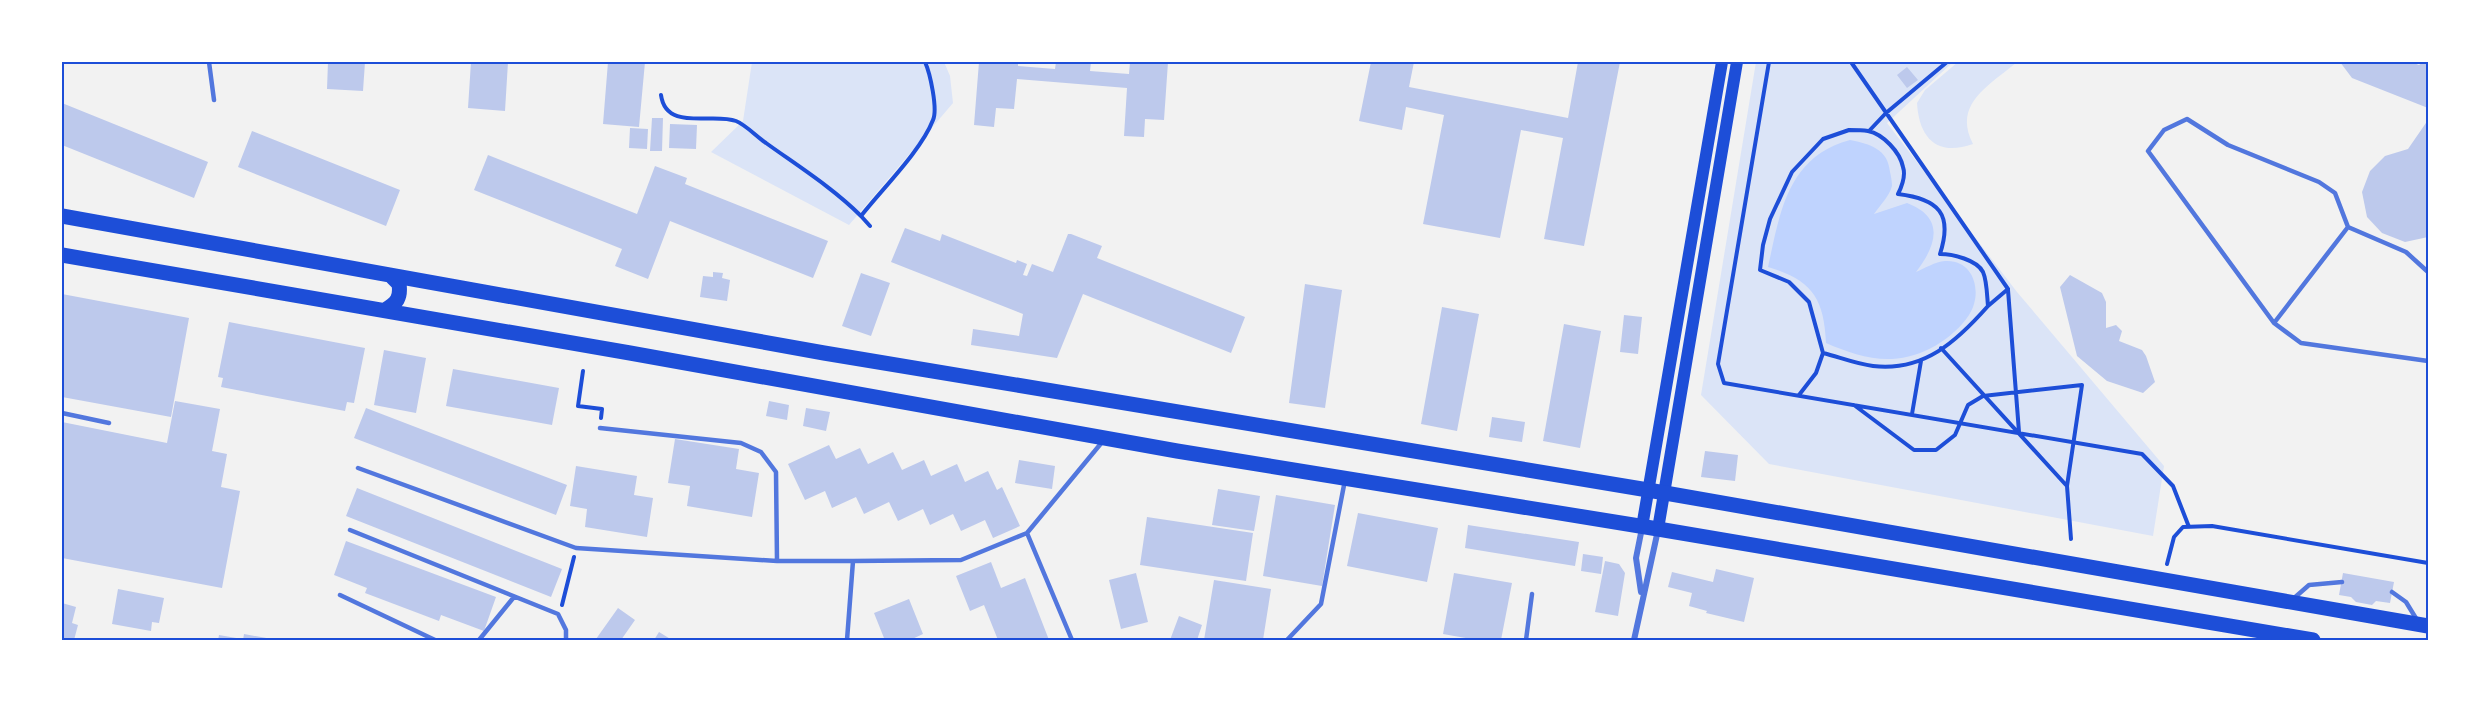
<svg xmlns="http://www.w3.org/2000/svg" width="2490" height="702" viewBox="0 0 2490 702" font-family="'DM Sans',sans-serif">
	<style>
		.green { fill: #dbe4f7 }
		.water { fill: #bfd3fe }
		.building { fill: #bdc9ec }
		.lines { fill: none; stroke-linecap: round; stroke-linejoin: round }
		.path { stroke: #1d4ed8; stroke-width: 4 }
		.service { stroke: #5277de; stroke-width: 4.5 }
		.minor { stroke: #5277de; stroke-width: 6 }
		.secondary { stroke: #1d4ed8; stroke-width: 12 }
		.primary { stroke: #1d4ed8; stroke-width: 15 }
		.neatline { fill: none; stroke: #1d4ed8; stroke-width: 2 }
	</style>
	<rect width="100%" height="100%" fill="#f2f2f2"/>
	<!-- green -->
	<path class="green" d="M752 62H944L950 76 953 103 849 225 711 152 743 121Z
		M1756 62H1953L1887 123 2017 292 2164 466 2153 536 1769 464 1701 395Z
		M1958 62H2017C1990 85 1952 104 1973 144 1937 157 1919 138 1917 103L1925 90Z"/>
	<!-- water -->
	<path class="water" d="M1850 140C1870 144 1888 149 1890 172 1891 176 1892 182 1892 186 1889 197 1880 205 1874 214L1907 203C1946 218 1936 246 1916 272 1925 268 1935 262 1945 261 1975 259 1983 294 1969 315 1953 339 1921 358 1892 359 1869 360 1847 352 1826 343 1824 297 1811 280 1768 267 1780 213 1787 157 1850 140Z"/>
	<!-- building -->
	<path class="building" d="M328 62H365L363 91 327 89Z
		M471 62H508L505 111 468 108Z
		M608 62H645L639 127 603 124Z
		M979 62H1018V66L1055 69 1056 62H1091L1090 71 1129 74 1130 62H1168L1164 120 1145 119 1144 137 1124 136 1127 88 1017 79 1014 109 996 108 994 127 974 125Z
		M1371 62H1414L1409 87 1568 118 1578 62H1620L1584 246 1544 239 1563 138 1521 130 1500 238 1423 224 1444 115 1406 107 1402 130 1359 121Z
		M2340 62H2411L2419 65 2423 62H2428V108L2352 78Z
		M1907 67 1918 80 1907 88 1897 75Z
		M62 103 208 162 194 198 62 145Z
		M652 118H663L662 151H650Z
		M2428 120V237L2405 242 2382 233 2367 217 2362 192 2370 171 2385 156 2408 149Z
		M670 124 697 125 696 149 669 148Z
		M630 128 648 129 647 149 629 148Z
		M252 131 400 190 386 226 238 167Z
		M488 155 637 214 655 166 687 178 685 184 828 241 813 278 670 221 648 279 615 266 622 249 474 190Z
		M905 228 940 241 942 234 1016 263 1017 260 1027 264 1023 275 1027 276 1032 264 1053 272 1068 234H1071L1102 246 1097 258 1245 317 1231 353 1083 294 1057 358 971 345 973 329 1019 336 1023 314 891 262Z
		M713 272 723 273 722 278 730 280 727 301 700 297 703 276 713 277Z
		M861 273 890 283 871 336 842 326Z
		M2070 275 2102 293 2106 302V328L2116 325 2122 331 2119 341 2142 350 2146 356 2155 382 2143 393 2107 381 2077 356 2060 287Z
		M1305 284 1342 290 1325 408 1289 403Z
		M62 294 189 318 171 417 62 397Z
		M1442 307 1479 314 1457 431 1421 424Z
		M1624 315 1642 317 1638 354 1620 352Z
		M229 322 365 348 354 403 347 402 345 411 221 387 223 378 218 377Z
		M1564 324 1601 331 1580 448 1543 441Z
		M384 350 426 358 416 413 374 405Z
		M453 369 559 388 552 425 446 406Z
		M175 401 220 409 212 451 227 454 221 487 240 491 222 588 62 558V422L167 443Z
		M769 401 789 405 787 420 766 416Z
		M366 408 567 485 556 515 354 438Z
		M806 408 830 412 826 431 803 426Z
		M1492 417 1525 422 1522 442 1489 437Z
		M675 439 739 449 736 469 759 473 752 517 687 506 690 486 668 483Z
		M829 445 836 459 860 448 868 464 893 452 902 470 924 460 931 476 957 464 965 482 988 471 997 490 1002 487 1020 526 993 538 985 520 961 531 953 514 930 525 923 509 898 521 889 502 864 514 856 497 832 508 825 491 805 500 788 464Z
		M1705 451 1738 455 1735 481 1701 477Z
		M1019 460 1055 466 1052 489 1015 483Z
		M576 466 637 476 634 495 653 498 647 537 585 527 587 509 570 506Z
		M357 488 562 569 551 597 346 516Z
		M1218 489 1260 496 1254 531 1212 525Z
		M1276 495 1335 505 1322 586 1263 576Z
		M1358 513 1438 528 1427 582 1347 566Z
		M1147 517 1253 533 1246 581 1140 565Z
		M1468 525 1579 542 1575 566 1465 548Z
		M346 541 496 597 484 631 441 615 439 621 365 593 367 588 334 575Z
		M1583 554 1603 557 1601 574 1581 571Z
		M1605 561 1619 564 1625 573 1618 616 1595 612Z
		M991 562 1001 588 1025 578 1049 640H998L984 605 970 611 956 576Z
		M1716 569 1754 578 1744 622 1706 613 1707 611 1689 606 1692 593 1668 587 1672 572 1713 582Z
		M1136 573 1148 622 1121 629 1109 580Z
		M1454 573 1512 583 1501 640H1477L1443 634Z
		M2343 573 2394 582 2390 603 2376 601 2372 605 2356 602 2351 597 2339 595Z
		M1214 580 1271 589 1263 640H1204Z
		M118 589 164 598 159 623 152 622 151 631 112 624Z
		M909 599 923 634 910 640H878L884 638 874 613Z
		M62 603 76 607 72 623 78 625 74 640 62 638Z
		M618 608 635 620 621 640H598L596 639Z
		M1179 616 1202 625 1197 640H1170Z
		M659 632 672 640H654Z
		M244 634 272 639V640H243Z
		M219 635 242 639V640H218Z"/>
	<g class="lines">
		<!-- path -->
		<path class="path" d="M1769 62 1718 364 1724 383 2142 454 2173 486 2189 527
			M1851 62 2008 289 1988 306
			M661 95C666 132 713 112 736 121 746 125 757 137 766 143 798 166 833 188 861 216 882 189 921 151 933 120 938 109 930 73 925 62
			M1849 130C1855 130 1862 130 1868 131 1883 134 1900 152 1903 167 1906 176 1902 186 1898 194 1939 199 1953 214 1940 254 1953 254 1977 260 1983 272 1987 281 1987 296 1988 306 1957 341 1924 372 1873 366 1856 364 1839 357 1823 353L1809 302 1789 282 1760 270 1763 245 1770 219 1792 172 1823 139Z
			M1869 131 1886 113 1947 62
			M861 216 870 226
			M2008 290 2019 432
			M1941 348 2066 485
			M583 371 578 406 602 409 601 418
			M1799 395 1816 373 1823 353
			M1854 405 1914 450H1936L1955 435 1968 405 1983 396 2082 385 2067 486 2071 539
			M1912 414 1921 361
			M2167 564 2174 537 2183 527 2212 526 2428 563
			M562 605 574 557"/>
		<!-- service -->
		<path class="service" d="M209 62 214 100
			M2348 227 2335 193 2319 182 2228 145 2187 119 2164 130 2148 151 2274 323 2301 343 2428 361
			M2274 323 2348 227 2406 252 2428 272
			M62 413 109 423
			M600 428 741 443 761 452 776 472 777 561
			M358 468 576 548 777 561H853L847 640
			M350 530 558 614 566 630V640
			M853 561 961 560 1027 533
			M2392 592 2406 602 2417 620
			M340 595 435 640
			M2293 599 2309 585 2342 582
			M479 640 514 597
			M1072 640 1027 533 1103 441
			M1287 640 1321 604 1345 480
			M1526 640 1532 594"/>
		<!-- minor -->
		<path class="minor" d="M1641 592 1636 558 1642 528
			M1634 640 1658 530"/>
		<!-- secondary -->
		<path class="secondary" d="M1642 527 1722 62
			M1658 529 1737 62"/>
		<!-- primary -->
		<path class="primary" d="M62 216 824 353 1648 490 2428 626
			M62 255 630 353 1177 451 1658 529 2313 640
			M385 310C397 303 401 298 399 284L390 275"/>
	</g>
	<!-- border -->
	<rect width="2490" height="702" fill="none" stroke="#ffffff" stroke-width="126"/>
	<rect x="63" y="63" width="2364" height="576" class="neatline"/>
</svg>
